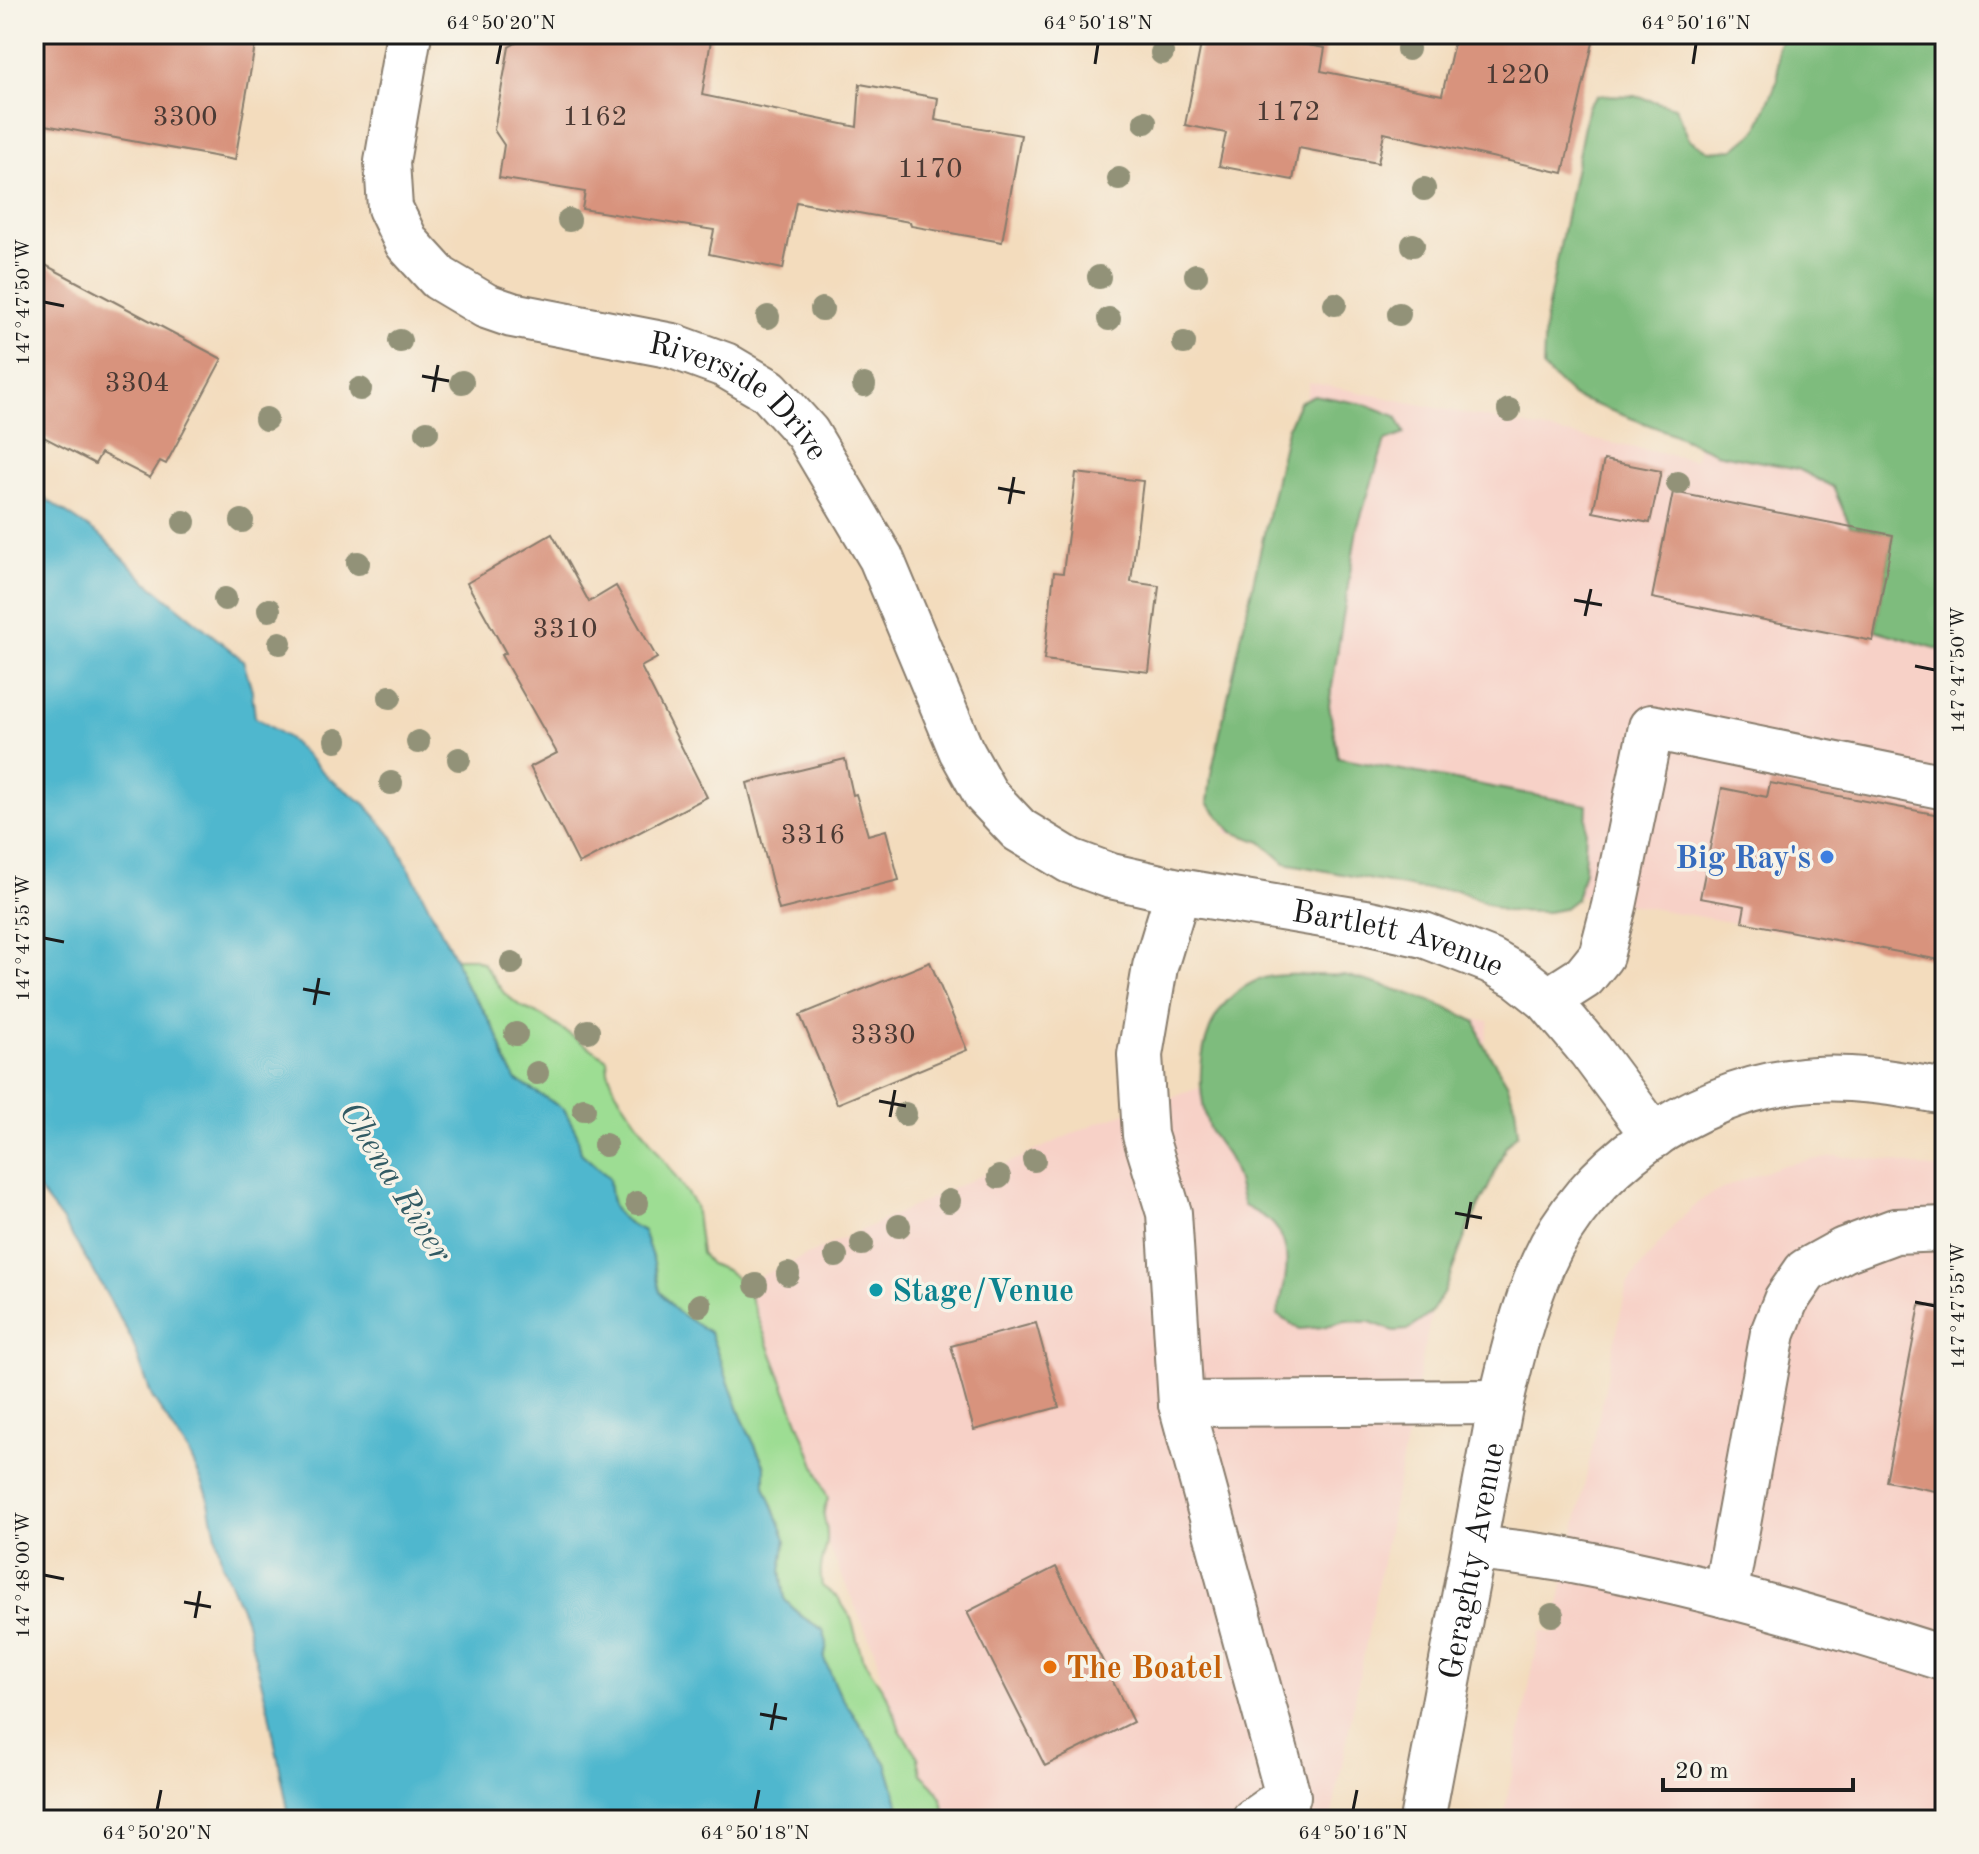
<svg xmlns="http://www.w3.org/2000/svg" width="1979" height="1854" viewBox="0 0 1979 1854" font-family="'Old Standard TT',serif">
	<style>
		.built { fill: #f7d1c7 }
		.green { fill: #9ddd93; stroke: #5c7c58; stroke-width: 2 }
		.forest { fill: #7ebc7d; stroke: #4d6c4c; stroke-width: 2 }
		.water { fill: #50b7ce; stroke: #366a75; stroke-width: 2 }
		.building { fill: #d8937d }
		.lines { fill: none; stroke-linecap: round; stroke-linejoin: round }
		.minor-casing { stroke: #887c6c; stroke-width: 48 }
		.minor { stroke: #fff; stroke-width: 44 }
		.tree { fill: #929278 }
		.ticks { fill: none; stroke: #1c1c1c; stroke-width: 3 }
		.shop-dot { fill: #3f7fe0; stroke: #f7f3e8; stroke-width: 3 }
		.culture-dot { fill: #0f9aa8; stroke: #f7f3e8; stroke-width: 3 }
		.food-dot { fill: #e8710a; stroke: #f7f3e8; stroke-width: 3 }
		.labels { text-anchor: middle; stroke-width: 7; stroke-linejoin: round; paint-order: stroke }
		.number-label { font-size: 28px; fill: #4b3a34 }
		.street-label { font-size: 32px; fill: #1c1c1c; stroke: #f7f3e8 }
		.shop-label { font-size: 32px; font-weight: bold; fill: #366cbe; stroke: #f7f3e8; text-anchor: end }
		.culture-label { font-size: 32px; font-weight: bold; fill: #0d838f; stroke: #f7f3e8; text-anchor: start }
		.food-label { font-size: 32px; font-weight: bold; fill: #c56008; stroke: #f7f3e8; text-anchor: start }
		.water-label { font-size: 34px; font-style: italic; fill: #315a63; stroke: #f7f3e8 }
		.neatline { fill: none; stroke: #1c1c1c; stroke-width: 3 }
		.ticks-label { font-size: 20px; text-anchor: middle; fill: #1c1c1c }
	</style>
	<rect width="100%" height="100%" fill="#f7f3e8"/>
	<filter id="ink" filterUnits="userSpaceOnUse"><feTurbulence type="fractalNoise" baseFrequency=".0125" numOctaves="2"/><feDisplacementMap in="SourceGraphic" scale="16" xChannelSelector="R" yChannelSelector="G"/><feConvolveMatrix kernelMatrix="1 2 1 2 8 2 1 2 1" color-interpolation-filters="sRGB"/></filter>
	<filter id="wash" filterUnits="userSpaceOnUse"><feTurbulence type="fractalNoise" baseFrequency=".006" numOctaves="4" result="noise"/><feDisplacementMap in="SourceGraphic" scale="32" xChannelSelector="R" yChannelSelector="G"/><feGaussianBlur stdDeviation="1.8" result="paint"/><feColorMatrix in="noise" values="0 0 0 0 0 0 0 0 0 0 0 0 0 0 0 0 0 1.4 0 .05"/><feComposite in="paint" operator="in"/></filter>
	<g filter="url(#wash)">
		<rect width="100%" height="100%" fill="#f3dcbd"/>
		<!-- built -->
		<path class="built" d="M1787 34 1945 54V960L1225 833 1309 382 1695 460Z
			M1369 1008 1489 1021 1331 1820H908L876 1654 719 1295 1094 1124 1202 1087Z
			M1834 1156 1886 1160 1945 1170V1820H1503L1540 1631 1553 1633 1627 1284 1676 1223 1704 1198 1735 1183 1783 1165Z"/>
		<!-- green -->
		<path class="green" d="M455 958H473L483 963 504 993 520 1006 542 1016 607 1059 608 1071 616 1091 695 1205 701 1253 710 1264 726 1270 745 1284 828 1499C819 1520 827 1517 827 1536 828 1554 817 1561 822 1586L838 1598 851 1618 862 1657 890 1701 900 1730 918 1757 921 1774 933 1785 941 1798 947 1820H901V1813L886 1763 839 1693 824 1659 827 1643 823 1630 801 1616 785 1600 781 1571 786 1539 765 1486V1467L742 1418 710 1333 676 1311 660 1292 654 1263 643 1231C615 1216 611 1211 609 1178L581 1153 577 1134 564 1109 516 1080 505 1060 498 1036 481 1006 465 985Z"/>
		<!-- forest -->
		<path class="forest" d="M1784 34H1945V651L1875 630 1893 535 1850 526 1833 487 1798 469 1716 453 1668 432 1574 397 1543 368 1545 321 1588 106 1598 95 1635 96 1675 107 1689 139 1709 151 1734 149 1757 130 1778 79V47Z
			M1314 395 1368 405 1396 416 1405 434 1385 441 1357 529 1329 705 1338 758 1587 805 1584 871 1576 899 1563 909 1548 912 1504 911 1457 890 1419 889 1285 863 1261 842 1232 832 1208 803 1211 774 1287 429 1299 402Z
			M1344 975C1389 987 1434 999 1476 1022L1482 1042 1507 1083 1515 1106 1518 1133 1506 1146 1489 1186 1469 1226 1444 1292 1430 1314 1408 1330 1394 1331 1370 1322 1345 1321 1323 1327 1300 1329 1277 1315C1285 1285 1296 1248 1272 1223 1265 1216 1253 1211 1244 1206 1239 1191 1236 1173 1229 1159 1224 1149 1213 1139 1209 1128 1190 1073 1202 997 1264 978 1286 972 1321 976 1344 975Z"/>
		<!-- water -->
		<path class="water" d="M34 491 102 537 146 581 243 660 252 691 255 717 288 738 330 779 365 804 393 837 455 958 465 985 481 1006 498 1036 505 1060 516 1080 564 1109 577 1134 581 1153 609 1178C611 1211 614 1216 643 1231L654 1263 660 1292 676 1311 710 1333 742 1418 765 1467V1486L786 1539 781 1571 785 1600 801 1616 823 1630 827 1643 824 1659 839 1693 886 1763 901 1813V1820H290L268 1708 245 1618 222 1564 207 1493 189 1453 152 1397 131 1338 93 1270 62 1220 34 1184Z"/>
		<g id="blocks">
			<!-- building -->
			<path class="building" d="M41 34H257L235 160 34 123V64Z
				M531 34H712L702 95 857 127 860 84 938 98 935 120 1021 135 1002 242 911 226 910 222 796 202 783 269 709 254 714 230 582 209 585 192 499 178 504 145 494 130 509 47Z
				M1203 34 1271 45 1272 39 1325 48 1321 71 1442 95 1456 34H1595L1563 173 1384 133 1378 163 1299 148 1293 180 1219 166 1226 133 1185 125Z
				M34 259 222 359 166 464 160 461 150 478 101 453 95 464 34 432Z
				M1604 460 1661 471 1650 523 1593 512Z
				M1076 473 1143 481 1131 582 1159 586 1149 672 1044 660 1054 572 1063 573Z
				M1673 492 1893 535 1873 641 1652 598Z
				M552 534 589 602 616 586 657 658 641 667 707 797 579 864 530 767 557 753 501 655 506 653 467 583Z
				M845 759 853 795 856 794 868 835 886 830 899 880 779 910 747 783Z
				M1770 783 1945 816V961L1742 922 1745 906 1700 898 1722 788 1767 797Z
				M930 962 967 1050 837 1104 800 1015Z
				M1920 1305 1945 1307V1493L1886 1481Z
				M1036 1323 1059 1407 974 1430 951 1346Z
				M1056 1567 1133 1722 1045 1766 967 1612Z"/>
		</g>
	</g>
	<g filter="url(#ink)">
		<use href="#blocks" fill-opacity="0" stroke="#887c6c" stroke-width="2"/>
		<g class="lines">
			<!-- minor casing -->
			<g class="minor-casing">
				<g id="minor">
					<path id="s1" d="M409 34 387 162 390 208 407 243 439 278 486 306 512 315 673 346 725 365 769 391 807 433 881 558 961 750 986 795 1019 830 1070 861 1111 876 1178 891 1365 922 1424 935 1491 961 1519 977 1548 1000 1590 1050 1654 1136"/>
					<path d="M1178 891 1155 967 1140 1055 1145 1135 1169 1213 1181 1404 1288 1796 1254 1820"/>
					<path d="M1548 1000 1584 977 1601 956 1614 906 1651 727 1945 787"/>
					<path d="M1181 1404 1501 1402"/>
					<path d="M1474 1548C1508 1552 1543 1555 1577 1562 1702 1585 1824 1620 1945 1659"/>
					<path d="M1725 1595 1773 1333 1786 1300 1806 1271 1844 1250 1895 1231 1945 1229"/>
					<path id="s2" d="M1422 1820 1501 1402C1512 1355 1524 1307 1543 1263 1585 1167 1692 1094 1794 1081 1843 1074 1897 1083 1945 1092"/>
				</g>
			</g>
			<!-- minor -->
			<use href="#minor" class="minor"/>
		</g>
		<!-- trees -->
		<g class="tree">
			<circle cx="1408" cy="49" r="12"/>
			<circle cx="1162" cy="53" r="12"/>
			<circle cx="1145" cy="122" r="12"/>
			<circle cx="1119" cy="179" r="12"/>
			<circle cx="1424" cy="189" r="12"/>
			<circle cx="569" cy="220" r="12"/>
			<circle cx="1413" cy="245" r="12"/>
			<circle cx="1196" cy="275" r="12"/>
			<circle cx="1099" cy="277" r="12"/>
			<circle cx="1335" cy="304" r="12"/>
			<circle cx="822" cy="309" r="12"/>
			<circle cx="1399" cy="314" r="12"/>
			<circle cx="768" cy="317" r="12"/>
			<circle cx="1109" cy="319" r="12"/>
			<circle cx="400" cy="341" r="12"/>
			<circle cx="1184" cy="343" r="12"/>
			<circle cx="462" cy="382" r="12"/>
			<circle cx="864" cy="385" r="12"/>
			<circle cx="360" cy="389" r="12"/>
			<circle cx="1509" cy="410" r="12"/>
			<circle cx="266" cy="419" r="12"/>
			<circle cx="427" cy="432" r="12"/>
			<circle cx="1678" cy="483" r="12"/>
			<circle cx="242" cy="521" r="12"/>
			<circle cx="184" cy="522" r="12"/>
			<circle cx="358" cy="563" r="12"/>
			<circle cx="225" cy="599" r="12"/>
			<circle cx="269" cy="610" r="12"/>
			<circle cx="280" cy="643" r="12"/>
			<circle cx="390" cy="697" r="12"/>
			<circle cx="336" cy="740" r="12"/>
			<circle cx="418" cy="742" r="12"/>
			<circle cx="459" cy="759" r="12"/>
			<circle cx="391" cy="783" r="12"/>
			<circle cx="512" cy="963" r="12"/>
			<circle cx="588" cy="1031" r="12"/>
			<circle cx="516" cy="1034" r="12"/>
			<circle cx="537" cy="1073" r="12"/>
			<circle cx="584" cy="1109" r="12"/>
			<circle cx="905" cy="1114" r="12"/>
			<circle cx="605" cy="1145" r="12"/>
			<circle cx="1034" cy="1160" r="12"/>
			<circle cx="999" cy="1177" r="12"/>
			<circle cx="949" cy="1201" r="12"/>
			<circle cx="637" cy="1203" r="12"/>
			<circle cx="899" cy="1226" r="12"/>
			<circle cx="862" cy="1244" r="12"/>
			<circle cx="836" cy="1256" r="12"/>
			<circle cx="788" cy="1274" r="12"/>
			<circle cx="756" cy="1285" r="12"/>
			<circle cx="700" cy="1305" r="12"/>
			<circle cx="1552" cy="1615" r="12"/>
		</g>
	</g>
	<!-- ticks -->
	<path class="ticks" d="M497 64 501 44M1095 64 1098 44M1693 64 1696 44M44 302 64 306M422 376 449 381M433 392 438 365M998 488 1025 493M1009 504 1014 477M1574 600 1602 605M1585 616 1591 589M1915 666 1935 670M44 938 64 942M303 989 330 994M314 1005 319 978M879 1101 906 1106M890 1117 895 1090M1455 1213 1482 1218M1466 1229 1471 1202M1915 1302 1935 1306M44 1575 64 1579M184 1602 211 1607M195 1618 200 1591M760 1714 787 1719M771 1730 776 1703M157 1810 161 1790M755 1810 759 1790M1353 1810 1357 1790"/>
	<!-- markers -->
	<circle class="shop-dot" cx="1827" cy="857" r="8"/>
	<circle class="culture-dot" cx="876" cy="1290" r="8"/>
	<circle class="food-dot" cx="1050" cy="1667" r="8"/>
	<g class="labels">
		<!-- number labels -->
		<g class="number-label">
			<text x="1517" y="83">1220</text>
			<text x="1288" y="120">1172</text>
			<text x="185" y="125">3300</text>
			<text x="595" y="125">1162</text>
			<text x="930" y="177">1170</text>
			<text x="137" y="391">3304</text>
			<text x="565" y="637">3310</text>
			<text x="813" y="843">3316</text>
			<text x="883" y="1043">3330</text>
		</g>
		<!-- street labels -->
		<g class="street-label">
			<text dy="11" stroke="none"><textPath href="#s1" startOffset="592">Riverside Drive</textPath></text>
			<text dy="11" stroke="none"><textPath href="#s1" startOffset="1522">Bartlett Avenue</textPath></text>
			<text dy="11" stroke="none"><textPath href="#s2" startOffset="264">Geraghty Avenue</textPath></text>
		</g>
		<!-- shop labels -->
		<g class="shop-label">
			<text x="1811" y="868">Big Ray's</text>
		</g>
		<!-- culture labels -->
		<g class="culture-label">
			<text x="892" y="1301">Stage/Venue</text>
		</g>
		<!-- food labels -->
		<g class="food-label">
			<text x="1066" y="1678">The Boatel</text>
		</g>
		<!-- water labels -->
		<g class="water-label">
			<text transform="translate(397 1181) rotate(58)" y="12">Chena River</text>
		</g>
	</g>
	<!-- margin -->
	<rect width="1979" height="1854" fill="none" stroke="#f7f3e8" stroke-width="88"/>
	<!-- scale -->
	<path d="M1663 1778v12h190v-12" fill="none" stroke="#1c1c1c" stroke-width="4"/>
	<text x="1675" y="1778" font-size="24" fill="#1c1c1c" stroke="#f7f3e8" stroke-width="6" paint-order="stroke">20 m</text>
	<rect x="44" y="44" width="1891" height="1766" class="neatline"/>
	<g class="ticks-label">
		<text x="501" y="29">64°50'20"N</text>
		<text x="1098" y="29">64°50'18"N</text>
		<text x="1696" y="29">64°50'16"N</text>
		<text transform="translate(22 302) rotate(-90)" y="7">147°47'50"W</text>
		<text transform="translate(1957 670) rotate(-90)" y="7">147°47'50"W</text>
		<text transform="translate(22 938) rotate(-90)" y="7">147°47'55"W</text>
		<text transform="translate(1957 1306) rotate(-90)" y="7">147°47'55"W</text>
		<text transform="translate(22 1575) rotate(-90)" y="7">147°48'00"W</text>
		<text x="157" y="1839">64°50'20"N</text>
		<text x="755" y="1839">64°50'18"N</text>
		<text x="1353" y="1839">64°50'16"N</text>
	</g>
</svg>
